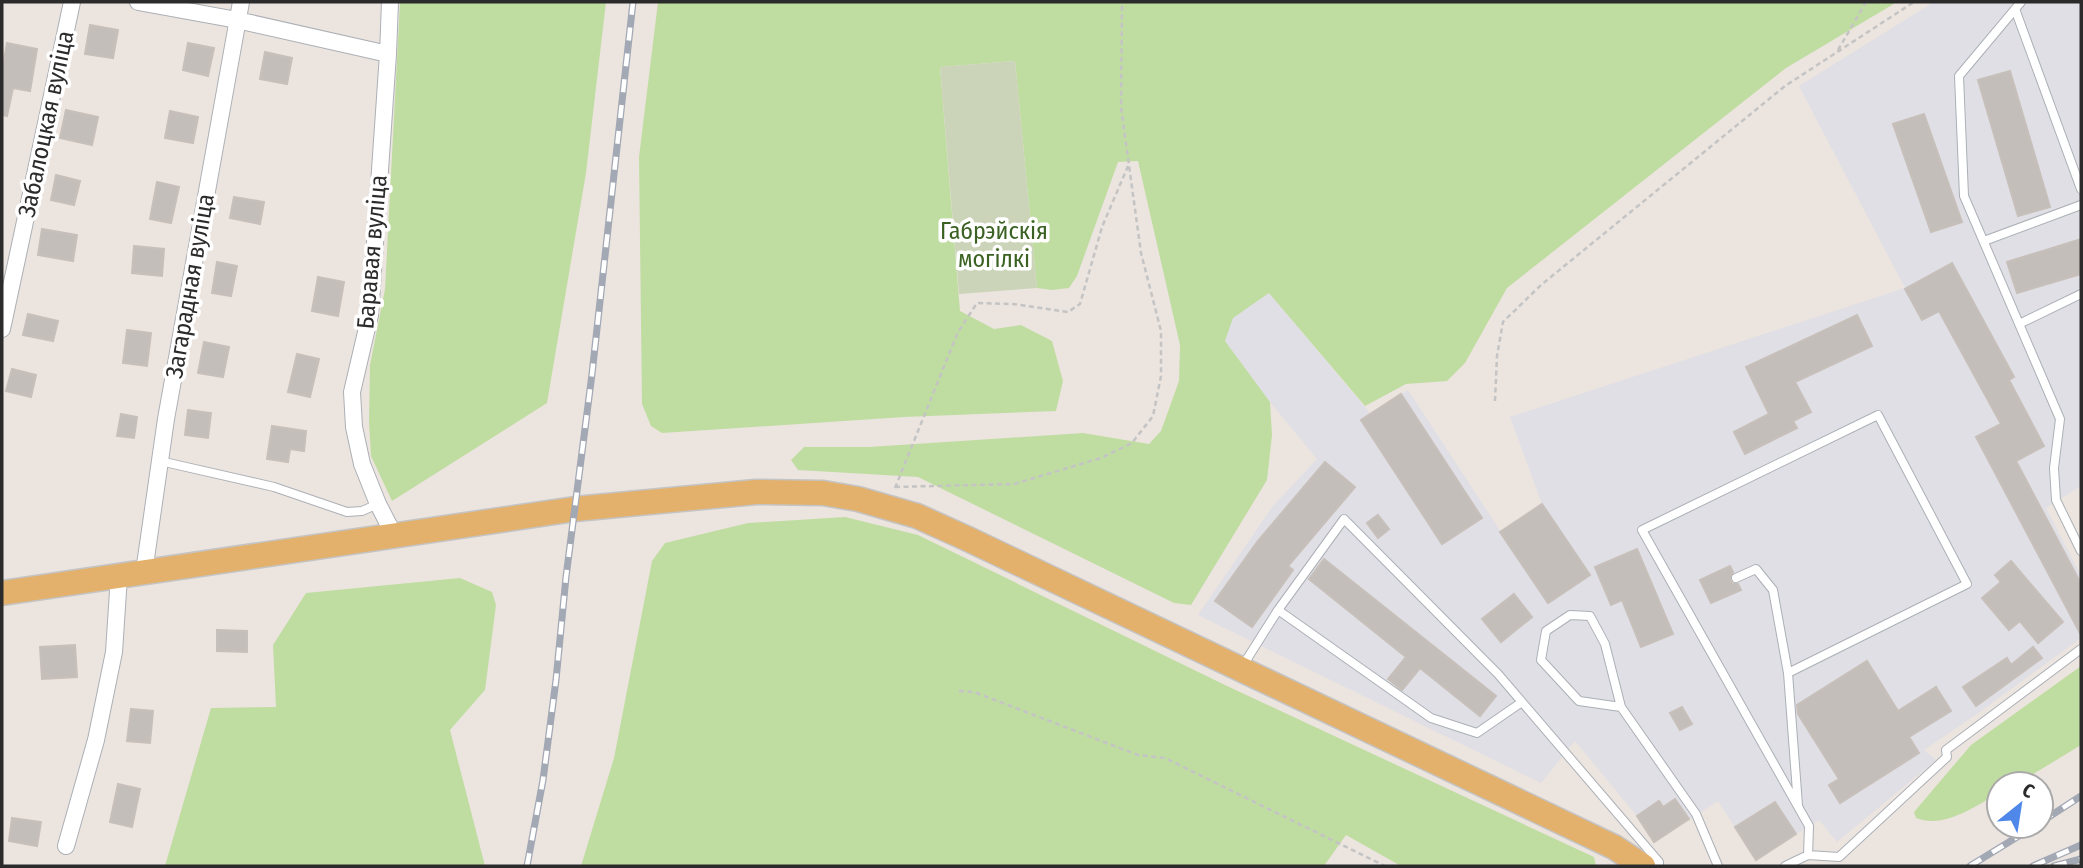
<svg xmlns="http://www.w3.org/2000/svg" width="2083" height="868" viewBox="0 0 2083 868" font-family="'Fira Sans Condensed',sans-serif">
	<style>
		.industrial { fill: #dfdfe5 }
		.green { fill: #c0dda1 }
		.cemetery { fill: #cbd4b8 }
		.building { fill: #c4bebb; stroke: #c7bfb9; stroke-width: 2 }
		.lines { fill: none; stroke-linecap: round; stroke-linejoin: round }
		.service-casing { stroke: #abb0b6; stroke-width: 10 }
		.minor-casing { stroke: #abb0b6; stroke-width: 18 }
		.primary-casing { stroke: #c4c4c4; stroke-width: 27 }
		.path { stroke: #c4c4c4; stroke-width: 2.5; stroke-dasharray: 5 3.5; stroke-linecap: butt }
		.service { stroke: #fff; stroke-width: 8 }
		.minor { stroke: #fff; stroke-width: 16 }
		.primary { stroke: #e3b16c; stroke-width: 24 }
		.rail-casing { stroke: #a2a8b4; stroke-width: 7 }
		.rail { stroke: #fff; stroke-width: 4.5; stroke-dasharray: 13; stroke-linecap: butt }
		.labels { text-anchor: middle; stroke-width: 7; stroke-linejoin: round; paint-order: stroke }
		.street-label { font-size: 24px; fill: #2b2b2b; stroke: #fff }
		.park-label { font-size: 24px; fill: #3b6222; stroke: #fff }
	</style>
	<rect width="100%" height="100%" fill="#ece4df"/>
	<!-- industrial -->
	<path class="industrial" d="M1934 2H2081V486L2046 508 2081 576V638L1977 714 1924 750 1936 760 1837 842 1819 820 1756 860 1718 801 1654 842 1637 816 1575 741 1541 783 1198 615 1273 506 1317 459 1270 402 1225 341 1232 318 1269 293 1370 413 1408 390 1501 532 1542 504 1510 417 1905 288 1799 86Z"/>
	<!-- green -->
	<path class="green" d="M400 2H606L586 173 547 403 392 501 371 456 369 422 370 365 385 289Z
		M658 2H1897L1786 68 1507 288 1465 363 1447 381 1406 384 1365 406 1269 293 1233 318 1225 341 1270 402 1272 435 1267 480 1191 605 1174 603 918 477 798 470 791 460 804 447H869L1083 433 1149 444 1161 431 1179 381 1180 345 1138 161 1118 162 1077 276 1069 288 1052 290 1037 288 1015 61 940 67 960 311 994 329 1021 325 1052 341 1063 381 1056 411 904 417 662 433 651 426 642 404 639 157Z
		M845 517 918 535 1227 686 1594 857 1596 866H1401L1346 835 1324 866H581L614 758 652 561 665 543 748 523Z
		M460 578 492 592 496 605 485 690 450 730 485 866H165L211 708 276 707 273 645 306 593Z
		M2081 666V745L2017 784H1999V793C1974 807 1944 829 1916 818L1914 812 1971 745Z"/>
	<!-- cemetery -->
	<path class="cemetery" d="M1015 61 1037 288 959 294 940 67Z"/>
	<!-- building -->
	<path class="building" d="M90 25 118 30 113 58 85 54Z
		M7 43 37 49 30 91 13 88 7 116 2 115V70Z
		M188 43 214 48 208 76 183 70Z
		M265 52 292 58 287 84 260 79Z
		M2010 71 2050 207 2018 216 1978 80Z
		M66 110 98 117 92 145 60 138Z
		M170 111 198 117 193 143 165 138Z
		M1924 114 1962 222 1931 232 1893 124Z
		M56 175 80 181 74 205 51 200Z
		M157 182 179 187 171 223 150 219Z
		M234 197 264 202 260 224 230 218Z
		M42 229 77 235 73 261 38 255Z
		M2081 239V274L2017 293 2007 262Z
		M134 246 164 249 162 276 132 273Z
		M217 262 237 266 231 296 212 293Z
		M1952 263 2014 377 2009 380 2044 446 2016 461 2081 584V635L1976 437 2001 424 1939 311 1922 320 1905 289Z
		M318 277 344 282 338 316 312 311Z
		M28 314 58 321 53 341 23 335Z
		M1857 315 1872 346 1795 382 1811 412 1793 421 1797 428 1745 454 1734 432 1769 414 1746 367Z
		M127 330 151 333 147 366 123 363Z
		M204 342 229 347 223 377 198 373Z
		M297 354 319 359 310 397 288 392Z
		M12 369 36 375 31 397 6 391Z
		M1401 394 1482 518 1442 544 1361 420Z
		M188 410 211 413 208 438 185 435Z
		M121 414 137 417 134 438 117 436Z
		M272 426 306 431 304 451 290 449 288 462 267 459Z
		M1325 462 1355 487 1288 566 1293 570 1252 627 1215 601 1257 542Z
		M1542 504 1590 575 1548 603 1500 532Z
		M1378 515 1389 529 1378 538 1367 523Z
		M1637 549 1673 634 1641 647 1622 600 1611 605 1595 567Z
		M1324 559 1496 696 1480 716 1420 668 1402 690 1388 679 1406 657 1309 579Z
		M2011 561 2063 622 2038 643 2020 621 2009 630 1982 598 2001 582 1995 575Z
		M1730 566 1733 572 1730 580 1733 584H1738L1741 590 1711 603 1700 580Z
		M1514 594 1532 617 1501 642 1482 619Z
		M217 630 247 631V652L217 651Z
		M75 645 77 677 42 679 40 647Z
		M2033 647 2042 658 1976 706 1963 687 2007 658 2011 665Z
		M1867 661 1898 711 1936 687 1951 711 1909 737 1919 753 1840 803 1829 785 1839 779 1798 714 1797 705Z
		M1682 707 1692 724 1680 730 1670 713Z
		M131 709 153 711 150 743 127 741Z
		M118 784 140 789 132 827 110 822Z
		M1675 799 1689 819 1654 842 1637 816 1659 801 1663 807Z
		M1775 802 1796 834 1756 860 1735 827Z
		M12 818 41 822 37 846 9 841Z"/>
	<g class="lines">
		<!-- service casing -->
		<g class="service-casing">
			<path id="service" d="M2021 2 1959 76 1964 196 2060 419 2054 468 2056 500 2081 551
				M2015 9 2081 189
				M1984 241 2081 205
				M2019 324 2081 294
				M160 461 274 487 347 512 362 511 378 504
				M1736 578 1756 569 1773 590 1788 673
				M1242 667 1278 610
				M1522 702 1477 733 1431 718 1278 610 1344 519 1498 674 1659 862V866
				M1621 707 1579 701 1541 660 1546 631 1570 615 1590 616 1605 644 1621 707 1696 814 1718 866
				M1808 855 1839 857 1947 757 1946 750 2081 649
				M1785 866 1808 855 1809 826 1642 530 1878 415 1967 584 1788 673 1798 805"/>
		</g>
		<!-- minor casing -->
		<g class="minor-casing">
			<path id="minor" d="M138 2 237 20 388 54
				M390 2 388 54 370 315 352 392 354 427 362 464 378 504 394 535
				M2 329 72 2
				M144 572 166 419 241 2
				M66 846 96 740 114 652 119 576"/>
		</g>
		<!-- primary casing -->
		<g class="primary-casing">
			<path id="primary" d="M2 593 575 509 756 492 823 493 858 499 917 516 968 539 1614 847 1643 866"/>
		</g>
		<!-- path -->
		<path class="path" d="M1838 50 1866 2
			M1495 401 1497 356 1503 322 1541 285 1785 86 1914 2
			M895 487 1014 484 1101 458 1132 443 1153 416 1161 376V331L1141 253 1121 107 1122 2
			M895 488 958 332 977 303 1013 304 1068 312 1080 304 1102 227 1128 166
			M959 691 974 692 1138 755 1165 758 1385 866"/>
		<!-- service -->
		<use href="#service" class="service"/>
		<!-- minor -->
		<use href="#minor" class="minor"/>
		<!-- primary -->
		<use href="#primary" class="primary"/>
		<!-- rail casing -->
		<g class="rail-casing">
			<path id="rail" d="M2041 822 2081 796
				M527 866 543 780 556 680 566 577 592 374 633 2
				M1970 866 2035 826
				M2033 866 2081 845
				M2054 866 2081 859"/>
		</g>
		<!-- rail -->
		<use href="#rail" class="rail"/>
	</g>
	<g class="labels">
		<!-- street labels -->
		<g class="street-label">
			<text transform="translate(46 124) rotate(-78)" y="8">Забалоцкая вуліца</text>
			<text transform="translate(372 252) rotate(-85)" y="8">Баравая вуліца</text>
			<text transform="translate(190 286) rotate(-80)" y="8">Загарадная вуліца</text>
		</g>
		<!-- park labels -->
		<g class="park-label">
			<text x="994" y="239">Габрэйскія<tspan x="994" dy="28">могілкі</tspan></text>
		</g>
	</g>
	<!-- border -->
	<rect width="2083" height="868" fill="none" stroke="#2b2b2b" stroke-width="7"/>
	<!-- north arrow -->
	<g transform="translate(2020 805) rotate(30)"><circle r="33" fill="#ffffff" stroke="#aaaaaa" stroke-width="2"/>
	<path d="M0-5L12 26L0 18L-12 26Z" fill="#4f88e9"/>
	<text y="-10" font-size="19" font-weight="bold" text-anchor="middle" fill="#2b2b2b">С</text>
	</g>
</svg>
